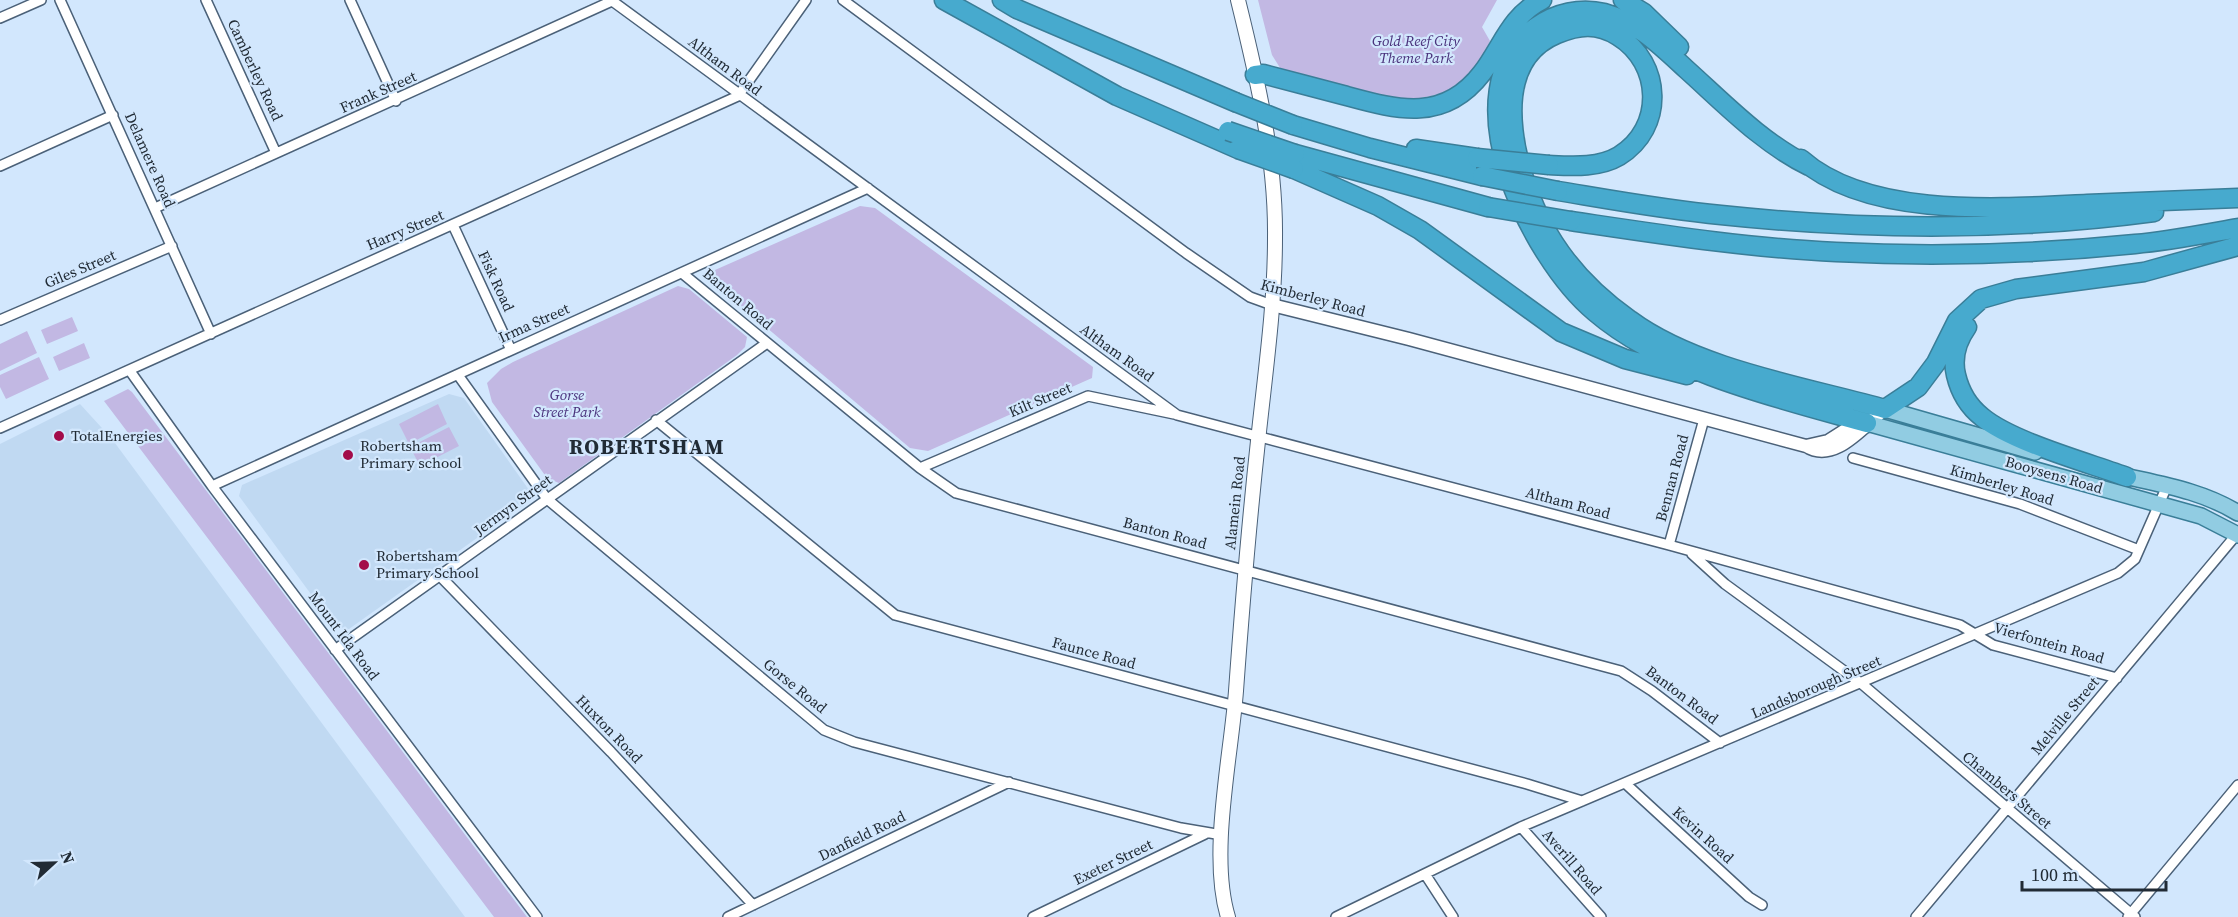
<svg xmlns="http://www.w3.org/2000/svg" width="2238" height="917" viewBox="0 0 2238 917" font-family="'Source Serif 4',serif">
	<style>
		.built { fill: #c0d9f2 }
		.green { fill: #c2b8e3 }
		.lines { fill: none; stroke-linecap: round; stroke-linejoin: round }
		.minor-casing { stroke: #4b6178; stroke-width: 12 }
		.tertiary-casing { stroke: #4b6178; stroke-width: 15 }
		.secondary-casing { stroke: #4b6178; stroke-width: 16 }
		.primary-casing { stroke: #3a7e98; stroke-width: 18 }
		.motorway-casing { stroke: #3a7e98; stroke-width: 21 }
		.minor { stroke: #fff; stroke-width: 9 }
		.tertiary { stroke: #fff; stroke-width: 12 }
		.secondary { stroke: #fff; stroke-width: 14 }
		.primary { stroke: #91cce2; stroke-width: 15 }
		.motorway { stroke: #47aace; stroke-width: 18 }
		.motorway-bridge-casing { stroke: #3a7e98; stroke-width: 21; stroke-linecap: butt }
		.motorway-bridge { stroke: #47aace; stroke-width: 18 }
		.poi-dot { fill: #a30c4a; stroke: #d2e7fd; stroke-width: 2 }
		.labels { text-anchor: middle; stroke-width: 4.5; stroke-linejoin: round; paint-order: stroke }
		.park-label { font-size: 15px; font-style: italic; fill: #4a327c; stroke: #d2e7fd }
		.street-label { font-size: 15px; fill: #212b35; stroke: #d2e7fd }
		.poi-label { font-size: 15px; fill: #212b35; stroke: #d2e7fd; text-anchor: start }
		.district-label { font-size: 21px; font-weight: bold; letter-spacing: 1.5px; fill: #212b35; stroke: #d2e7fd }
	</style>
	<rect width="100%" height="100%" fill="#d2e7fd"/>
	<!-- built -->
	<path class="built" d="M449 394 464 398 529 490 526 503 349 629 335 627 239 496 242 485Z
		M80 404 112 439 465 917H0V444Z"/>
	<!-- green -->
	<path class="green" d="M1258 0H1497L1482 27 1490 41C1451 136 1356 89 1282 71L1272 55Z
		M860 206 875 208 1093 367 1092 378 928 451 910 448 717 286 715 270Z
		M678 286 689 289 747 337 745 347 737 355 559 483 547 478 492 402 487 383 501 369 513 362Z
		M72 317 78 331 47 344 41 330Z
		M27 331 37 353 0 371V344Z
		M84 343 90 358 59 371 53 357Z
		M39 357 49 379 6 399 0 387V375Z
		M128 389 132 392 527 917H494L104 401Z
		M438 404 447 424 409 444 399 424Z
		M449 427 459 446 420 466 410 447Z"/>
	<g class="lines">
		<!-- minor casing -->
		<g class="minor-casing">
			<path id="minor" d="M60 0 211 334
				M206 0 276 153
				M350 0 396 101
				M611 0 1177 415 1669 545 1960 625 1993 645 2117 678
				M843 0 1186 253 1250 297 1272 305
				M0 18 41 0
				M0 166 113 115
				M155 208 612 1
				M453 225 511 350
				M682 273 920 468 956 493 1621 671 1652 691 1720 743
				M0 320 172 246
				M130 371 212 486 537 917
				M458 375 547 499 824 730 854 742 1181 828 1222 835
				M656 420 895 615 1527 784 1582 801
				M0 428 738 96 806 0
				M1853 458 2020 504 2139 550
				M920 468 1088 396 1174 414
				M212 486 868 188
				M1669 545 1704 419
				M1692 554 1725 584 1862 684 2135 917
				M440 576 611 752 753 905
				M335 650 767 343
				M1626 784 1749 897 1762 905
				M1521 827 1601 917
				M1425 874 1453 917
				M728 917 1009 782
				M1033 917 1205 834
				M1336 917 1521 827 2118 573 2135 559 2167 486
				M1916 917 2237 534
				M2128 917 2238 785"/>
		</g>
		<!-- tertiary casing -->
		<g class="tertiary-casing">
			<path id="tertiary" d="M1272 305 1409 339 1806 446C1835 464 1863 426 1885 409
				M1806 446 1828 441 1861 420"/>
		</g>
		<!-- secondary casing -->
		<g class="secondary-casing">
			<path id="secondary" d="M1228 917C1209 855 1231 757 1236 691 1242 608 1249 524 1258 441 1265 374 1275 306 1275 238 1276 158 1257 77 1238 0"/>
		</g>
		<!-- primary casing -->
		<g class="primary-casing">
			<path id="primary" d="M1885 409 2035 452
				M1867 423 2201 516 2238 535
				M2116 474C2158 484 2201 490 2238 513"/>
		</g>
		<!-- motorway casing -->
		<g class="motorway-casing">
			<path id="motorway" d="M944 0 1117 96 1238 149
				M1002 0 1017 9 1235 102
				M1623 0 1644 13 1679 47
				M1255 75 1263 74C1290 81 1316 88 1343 95 1395 109 1443 124 1482 73 1502 47 1510 16 1542 0
				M1293 125 1370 148 1482 176
				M1416 149 1477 158
				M1295 154 1488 207
				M1801 159C1869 219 2003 208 2087 204 2138 202 2188 200 2238 198
				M1549 165C1572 166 1599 168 1619 156 1665 128 1662 63 1618 36 1597 23 1579 25 1557 34 1479 66 1520 191 1554 243 1574 274 1600 299 1630 320 1696 369 1806 387 1885 409L1918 387 1936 363 1957 321 1981 299 2016 289 2144 272 2238 246
				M1809 166C1762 143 1725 104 1686 69 1661 46 1637 22 1604 13 1581 7 1555 13 1536 27 1447 90 1531 259 1595 312 1665 372 1780 399 1867 423
				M1294 169 1378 206 1420 230 1561 332 1625 359 1687 375
				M1558 191C1612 200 1666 210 1721 215 1863 230 2012 231 2154 212
				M1571 221C1659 234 1747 248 1836 252 1936 257 2036 254 2135 244 2169 241 2204 234 2238 228
				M1967 327C1957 341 1952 358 1956 375 1960 392 1968 406 1982 417 2012 442 2089 463 2127 477"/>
		</g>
		<!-- minor -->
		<use href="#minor" class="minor"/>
		<!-- tertiary -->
		<use href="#tertiary" class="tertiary"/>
		<!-- secondary -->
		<use href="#secondary" class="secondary"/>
		<!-- primary -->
		<use href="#primary" class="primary"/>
		<!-- motorway -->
		<use href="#motorway" class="motorway"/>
		<!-- motorway-bridge casing -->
		<g class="motorway-bridge-casing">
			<path id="motorway-bridge" d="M1235 102 1293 125
				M1228 131 1295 154
				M1238 149 1294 169
				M1477 158 1549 165
				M1482 176 1558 191
				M1488 207 1571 221"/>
		</g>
		<!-- motorway-bridge -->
		<use href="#motorway-bridge" class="motorway-bridge"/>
	</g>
	<!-- markers -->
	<g class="poi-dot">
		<circle cx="59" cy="436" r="6"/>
		<circle cx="348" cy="455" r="6"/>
		<circle cx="364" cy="565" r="6"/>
	</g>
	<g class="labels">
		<!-- park labels -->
		<g class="park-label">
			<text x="1416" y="46">Gold Reef City<tspan x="1416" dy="17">Theme Park</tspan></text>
			<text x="567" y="400">Gorse<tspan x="567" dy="17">Street Park</tspan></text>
		</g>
		<!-- street labels -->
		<g class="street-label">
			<text transform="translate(725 66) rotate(37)" y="5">Altham Road</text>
			<text transform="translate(255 70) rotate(65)" y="5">Camberley Road</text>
			<text transform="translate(378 92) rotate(-24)" y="5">Frank Street</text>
			<text transform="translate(150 160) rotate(66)" y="5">Delamere Road</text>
			<text transform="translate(405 230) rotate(-23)" y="5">Harry Street</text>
			<text transform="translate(80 269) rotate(-23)" y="5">Giles Street</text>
			<text transform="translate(496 281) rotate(65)" y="5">Fisk Road</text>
			<text transform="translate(1313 298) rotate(15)" y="5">Kimberley Road</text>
			<text transform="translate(738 299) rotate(40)" y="5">Banton Road</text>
			<text transform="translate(534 323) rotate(-24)" y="5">Irma Street</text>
			<text transform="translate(1117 353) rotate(36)" y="5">Altham Road</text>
			<text transform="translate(1040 400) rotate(-23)" y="5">Kilt Street</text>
			<text transform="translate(2054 475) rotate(16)" y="5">Booysens Road</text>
			<text transform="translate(1672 478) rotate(-75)" y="5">Bennan Road</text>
			<text transform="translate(2002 485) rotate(17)" y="5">Kimberley Road</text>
			<text transform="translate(1235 503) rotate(-84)" y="5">Alamein Road</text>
			<text transform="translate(1568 503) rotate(15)" y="5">Altham Road</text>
			<text transform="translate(513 505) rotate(-36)" y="5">Jermyn Street</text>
			<text transform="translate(1165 533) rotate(15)" y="5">Banton Road</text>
			<text transform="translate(344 636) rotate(53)" y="5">Mount Ida Road</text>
			<text transform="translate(2049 643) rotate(16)" y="5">Vierfontein Road</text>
			<text transform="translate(1094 653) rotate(15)" y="5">Faunce Road</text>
			<text transform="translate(795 686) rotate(39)" y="5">Gorse Road</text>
			<text transform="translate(1816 687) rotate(-23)" y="5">Landsborough Street</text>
			<text transform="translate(1682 695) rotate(37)" y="5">Banton Road</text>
			<text transform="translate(2065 716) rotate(-50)" y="5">Melville Street</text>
			<text transform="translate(609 729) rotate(46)" y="5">Huxton Road</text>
			<text transform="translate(2007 790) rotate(40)" y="5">Chambers Street</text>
			<text transform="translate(1703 835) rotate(42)" y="5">Kevin Road</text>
			<text transform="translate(862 836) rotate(-26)" y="5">Danfield Road</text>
			<text transform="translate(1113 862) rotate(-26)" y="5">Exeter Street</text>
			<text transform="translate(1572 862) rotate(49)" y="5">Averill Road</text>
		</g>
		<!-- poi labels -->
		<g class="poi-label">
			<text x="71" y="441">TotalEnergies</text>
			<text x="360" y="451">Robertsham<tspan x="360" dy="17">Primary school</tspan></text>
			<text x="376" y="561">Robertsham<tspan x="376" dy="17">Primary School</tspan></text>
		</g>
		<!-- district labels -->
		<g class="district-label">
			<text x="647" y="454">ROBERTSHAM</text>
		</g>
	</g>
	<!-- north arrow -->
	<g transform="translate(54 863) rotate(68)" stroke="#d2e7fd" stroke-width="4.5" paint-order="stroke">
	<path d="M0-4.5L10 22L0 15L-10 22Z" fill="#212b35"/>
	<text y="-9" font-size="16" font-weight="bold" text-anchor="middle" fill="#212b35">N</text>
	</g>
	<!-- scale -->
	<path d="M2022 881v9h144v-9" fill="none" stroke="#212b35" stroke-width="3"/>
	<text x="2031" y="881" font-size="18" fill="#212b35" stroke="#d2e7fd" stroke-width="4.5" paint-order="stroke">100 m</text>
</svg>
